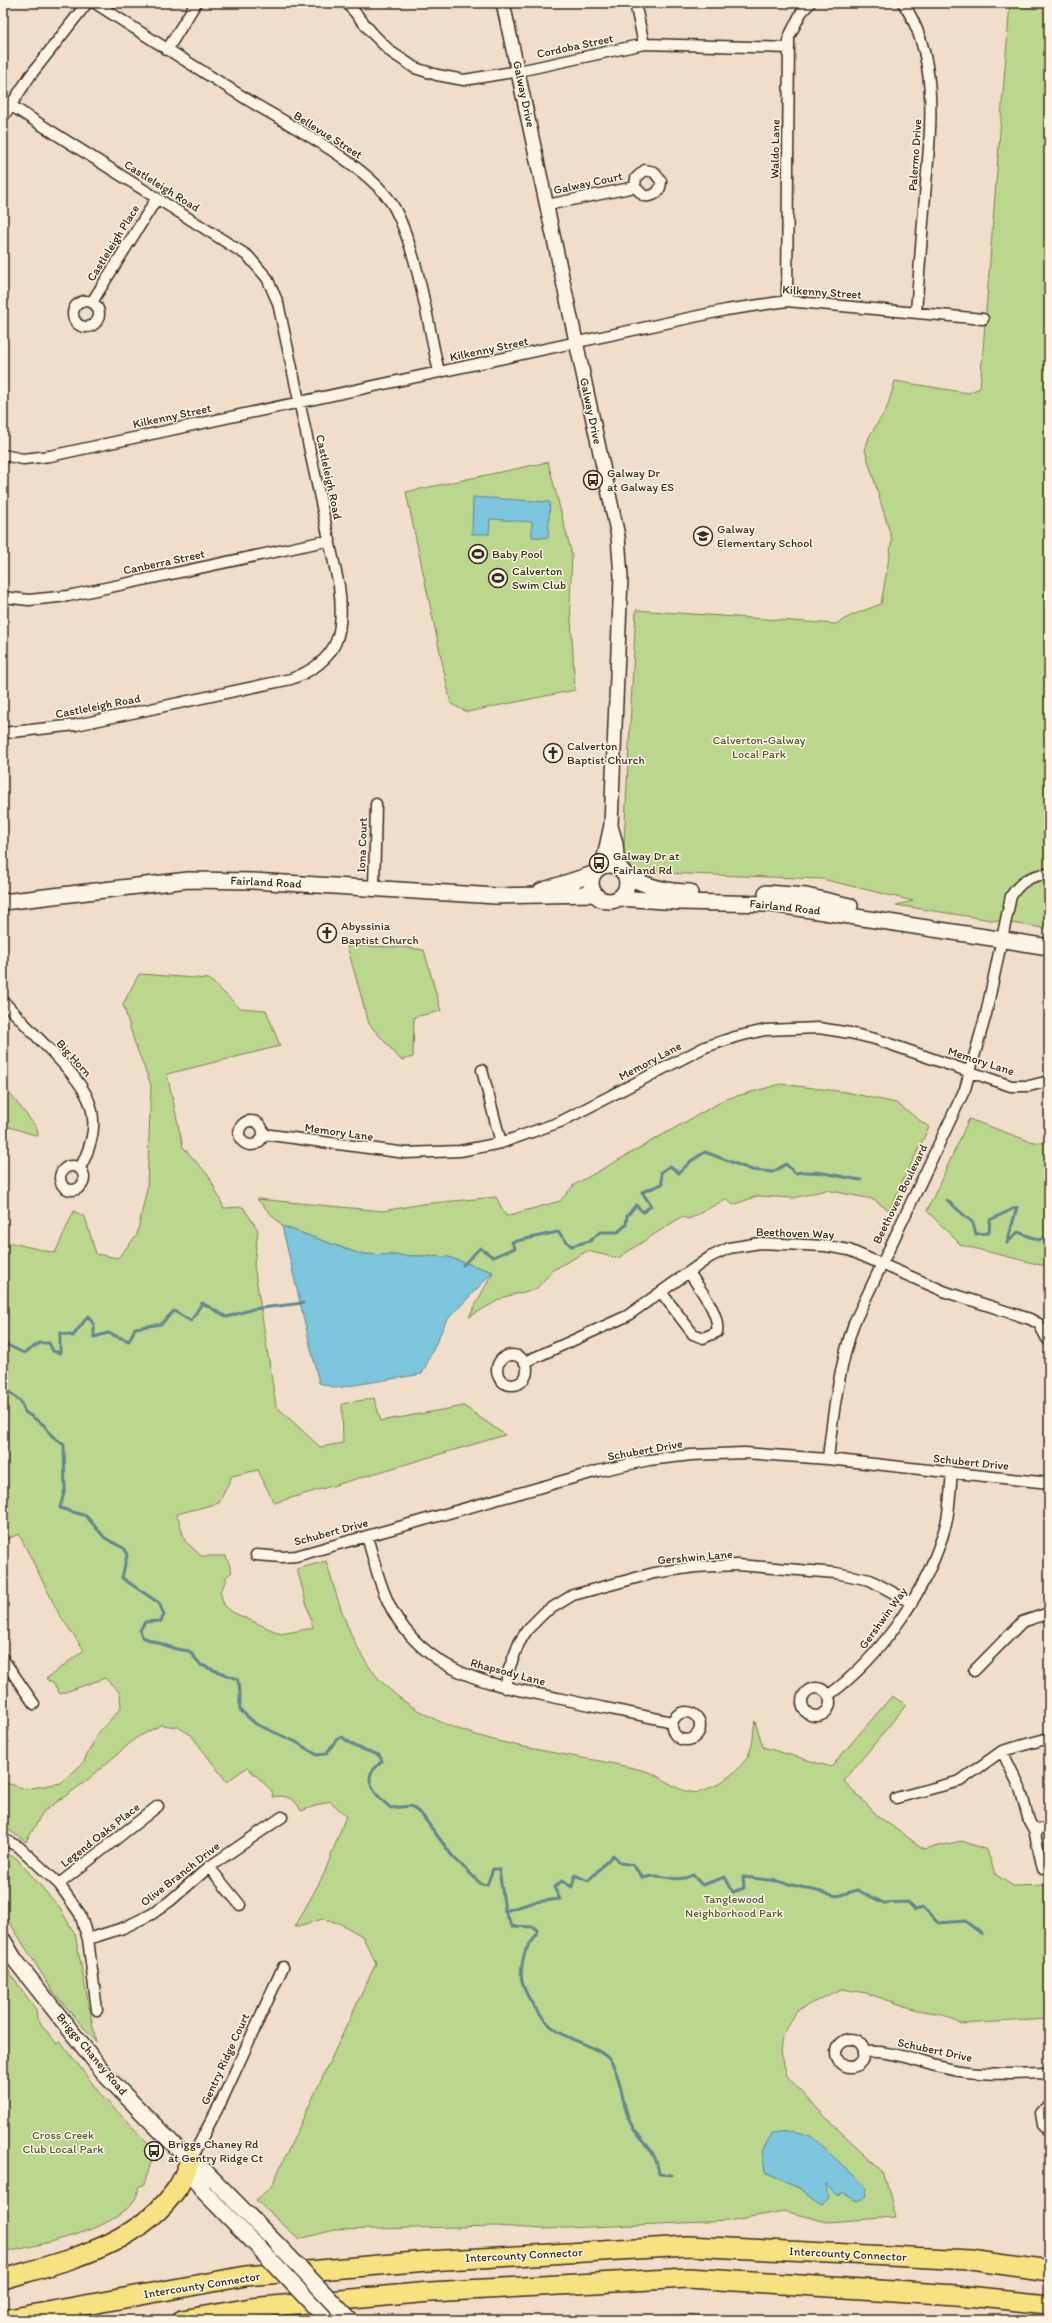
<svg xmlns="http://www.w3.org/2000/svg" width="1052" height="2323" viewBox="0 0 1052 2323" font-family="Itim,sans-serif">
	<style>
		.green { fill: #bbd68d; stroke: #7b8056; fill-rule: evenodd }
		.water { fill: #7bc5dc; stroke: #618790 }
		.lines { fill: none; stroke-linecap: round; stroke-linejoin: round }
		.stream { stroke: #618790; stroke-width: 3 }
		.minor-casing { stroke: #3b2a1e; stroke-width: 13 }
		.tertiary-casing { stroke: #3b2a1e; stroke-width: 16 }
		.secondary-casing { stroke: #3b2a1e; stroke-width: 18 }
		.motorway-casing { stroke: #3b2a1e; stroke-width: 22 }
		.minor { stroke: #fcf5e5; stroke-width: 10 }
		.tertiary { stroke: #fcf5e5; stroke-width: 13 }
		.secondary { stroke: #fcf5e5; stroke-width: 15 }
		.motorway { stroke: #f7e281; stroke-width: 19 }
		.secondary-bridge-casing { stroke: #3b2a1e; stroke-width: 18; stroke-linecap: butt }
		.secondary-bridge { stroke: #fcf5e5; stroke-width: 15 }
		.labels { text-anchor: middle; stroke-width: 3; stroke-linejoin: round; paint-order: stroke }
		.street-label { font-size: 12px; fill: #3b2a1e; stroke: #fcf5e5 }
		.poi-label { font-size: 12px; fill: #3b2a1e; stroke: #fcf5e5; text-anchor: start }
		.park-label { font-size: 12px; fill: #5b553a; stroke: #fcf5e5 }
	</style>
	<rect width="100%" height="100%" fill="#f1deca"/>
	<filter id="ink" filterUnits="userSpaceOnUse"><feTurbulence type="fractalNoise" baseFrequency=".025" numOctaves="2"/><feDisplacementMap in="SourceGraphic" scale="8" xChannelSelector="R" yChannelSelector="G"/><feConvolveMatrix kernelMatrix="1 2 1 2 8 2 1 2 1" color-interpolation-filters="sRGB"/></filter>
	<g filter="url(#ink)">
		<!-- green -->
		<path class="green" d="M1010 3H1049V929L896 905 913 901 822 879 635 872 623 862 636 610 836 624 852 615 881 604 892 540 865 450 869 437 887 408 895 381 968 393 980 388Z
			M548 462 572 555 570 601 575 690 467 712 451 704 406 492Z
			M347 946 402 947 424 950 441 1011 414 1017 413 1057 401 1060 369 1024Z
			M139 974 209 979 240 1008 266 1010 280 1046 167 1074 183 1147 209 1176 224 1208 243 1207 258 1230 254 1265 276 1406 320 1447 343 1443 342 1404 374 1398 381 1421 464 1406 505 1435 274 1503 258 1470 232 1476 219 1503 177 1514 185 1541 201 1556H226L232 1572 225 1578 227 1580 220 1591 224 1605 232 1612 281 1634 313 1628 297 1569 326 1561C339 1603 351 1651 383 1683 446 1748 562 1749 645 1771 662 1775 680 1796 700 1792 717 1788 745 1767 750 1751 754 1742 753 1731 755 1721L763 1747 831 1767 892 1696 906 1705 844 1781 879 1817 924 1849 962 1841 987 1850 995 1874 1013 1886 1049 1885V2019L960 2024 942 2014 917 2010 866 1993 842 1989 797 2010 783 2036 781 2052 787 2076 830 2122 883 2171 896 2217 827 2222 784 2211 728 2221 543 2229 495 2226 335 2230 299 2239 256 2200 271 2187 376 1963 362 1936 341 1924 323 1919 295 1927 324 1874 346 1816 330 1801 301 1811C296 1799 286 1794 273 1797L272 1791 247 1767 227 1782 191 1735 178 1727 161 1725 136 1738 85 1782 43 1812 26 1842 3 1826V1782L26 1789 61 1783 83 1763 98 1733 121 1708 120 1693 105 1678 60 1694 54 1684 46 1679 84 1650 59 1614 19 1534 5 1540 3 1537V1241L55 1253 74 1211 85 1217 96 1254 118 1258 137 1235 147 1188 151 1085 134 1041 123 1004ZM765 2173 852 2175 865 2186 857 2201 826 2183 821 2205 801 2189Z
			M781 1084 846 1092 896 1103 929 1127 889 1210 872 1199 826 1190 794 1198 757 1196 733 1205 726 1199 689 1219 681 1217 618 1258 587 1251 553 1270 536 1289 504 1297 469 1317 493 1272 448 1257 360 1254 282 1226 257 1199 383 1211 422 1204 496 1197 506 1216 560 1201 574 1185 726 1099Z
			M3 1085 37 1128 38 1136 3 1125Z
			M969 1119 1029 1141 1049 1144V1267L961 1245 927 1211Z
			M3 1852 16 1858 59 1907 75 1934 96 2042 54 1993 3 1912Z
			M3 1963 36 2010 37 2019 57 2044 61 2042 101 2095 155 2150 144 2185 139 2186C138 2191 137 2197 134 2201 112 2232 39 2244 3 2253Z
			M691 2314 721 2320H616Z"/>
		<!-- water -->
		<path class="water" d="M473 497 550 502 548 538 532 537V522L490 519 489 534H472Z
			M471 555a7 7 0 1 1 14 0a7 7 0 1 1-14 0Z
			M282 1226 360 1254 448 1257 493 1272 446 1321 422 1374 336 1388 319 1383Z
			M794 2131 811 2136 865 2186 867 2195 857 2201 844 2194 836 2196 826 2184 828 2198 821 2205 801 2189 765 2173 762 2151 772 2134Z"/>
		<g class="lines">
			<!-- stream -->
			<path class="stream" d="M947 1200 973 1223 976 1234 989 1233 990 1220 1017 1207 1007 1243 1018 1232 1039 1240 1049 1235
				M463 1265 480 1248 493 1257 515 1248 512 1242 558 1232 571 1246 590 1241 600 1232H618L626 1225 627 1216 636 1205 643 1212 651 1206 642 1192 662 1184 661 1172 670 1166 679 1173 691 1161 705 1152 752 1170 773 1172 786 1164 795 1173C816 1169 840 1177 861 1180
				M3 1343 24 1353 40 1343H49L53 1351 60 1353V1333L73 1336 88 1316 94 1325V1337L108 1333 129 1341 135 1328 161 1324 174 1311 191 1321 202 1303 227 1317 253 1309 303 1303
				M3 1387 20 1401 25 1412 44 1425 51 1435 64 1445 65 1489 60 1508 86 1516 105 1538 125 1549 127 1555 122 1578 159 1603 164 1615 161 1621 145 1622 140 1630 142 1637 176 1649 189 1651 201 1665 237 1679C242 1690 239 1699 240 1710L256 1724 296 1742 317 1755 326 1754 336 1740 342 1737 356 1747 379 1755 382 1761C379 1765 373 1769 371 1773 366 1787 382 1801 391 1808L411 1806 422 1815 453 1857 481 1884 487 1885 493 1869H499L505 1911 512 1926 533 1927 537 1930C537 1938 531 1942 527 1948 523 1954 520 1974 522 1981 526 1998 542 2020 556 2030 572 2042 592 2044 607 2057 620 2068 622 2105 630 2122 640 2144 655 2144 659 2174L672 2175
				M505 1911 535 1902 560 1899 554 1887 562 1881 572 1887 575 1875 588 1881 613 1855 621 1863 633 1865 643 1878C665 1871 673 1885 693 1875L702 1885 725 1877 733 1892 744 1888 743 1877 777 1881 837 1896 857 1890 884 1903 908 1902 915 1910 924 1908 938 1923 965 1921 982 1934"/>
			<!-- minor casing -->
			<g class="minor-casing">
				<path id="minor" d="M95 3C146 36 197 68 248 100 289 125 374 168 395 209 419 256 427 321 439 372
					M347 3 373 34 391 52 415 68 437 75 464 80 519 71 644 44 789 48
					M635 3 644 44
					M903 3C941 59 930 133 925 196 922 235 919 274 916 312
					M167 50 196 3
					M3 117 30 76 87 3
					M547 205 635 187 644 196C654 197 661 192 661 181L654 172 645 170 636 178 635 187
					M787 301 789 37 801 13 810 3
					M73 314a13 13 0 1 1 26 0a13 13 0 1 1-26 0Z
					M92 302 157 198
					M3 455 23 459 50 456 726 310 787 301 983 319
					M3 597 29 600 68 596 330 540
					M3 733 76 725 291 679C339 661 345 633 339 586L278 303 267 278 248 256 10 105
					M374 888 376 804
					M3 1001C19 1018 35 1035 52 1052 89 1091 108 1115 80 1168
					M482 1070 501 1143
					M239 1133a12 12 0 1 1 24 0a12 12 0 1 1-24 0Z
					M263 1134 406 1153 460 1151 501 1143 560 1122 705 1047 735 1037 765 1030 819 1028 850 1033 875 1039 1011 1086H1029L1049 1081
					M60 1178a12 12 0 1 1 24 0a12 12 0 1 1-24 0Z
					M661 1292 693 1334 703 1338 717 1332C720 1312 699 1289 689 1272
					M497 1370a15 15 0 1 1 30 0a15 15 0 1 1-30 0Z
					M525 1362 627 1316 710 1257 729 1248 760 1243 826 1246 849 1250 946 1292 1030 1319 1039 1324 1047 1339
					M828 1459C833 1412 839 1368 854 1323L965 1089 986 1014 1011 896C1021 881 1031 875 1049 874
					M367 1536C374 1561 380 1587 392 1610 430 1677 495 1685 562 1699 599 1707 636 1714 672 1722
					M256 1555 282 1557 296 1556 598 1471 649 1460 691 1455 744 1453 828 1459 1049 1483
					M3 1659 34 1704
					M974 1671 1022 1622 1049 1613
					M802 1702a14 14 0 1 1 28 0a14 14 0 1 1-28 0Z
					M505 1688 509 1669 519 1643 527 1630 545 1612 573 1595 654 1573 695 1567 737 1565 836 1573 870 1580 912 1603
					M829 1695C882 1656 929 1588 946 1524 950 1508 950 1490 952 1473
					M672 1726a14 14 0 1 1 28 0a14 14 0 1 1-28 0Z
					M1002 1751 1020 1788 1029 1821 1034 1830 1049 1827
					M896 1798 960 1781 1002 1751 1049 1738
					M1034 1830 1043 1869
					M3 1839 19 1847 59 1884 80 1914 88 1939 97 2010
					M209 1867 240 1905
					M59 1884 158 1806
					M88 1939 123 1928 152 1914 170 1901 209 1867 282 1817
					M836 2053a14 14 0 1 1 28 0a14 14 0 1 1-28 0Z
					M864 2052C896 2049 928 2067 960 2071 990 2075 1019 2074 1049 2073
					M1049 2104 1041 2113 1043 2125 1049 2131
					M190 2161 222 2100 283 1967"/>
			</g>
			<!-- tertiary casing -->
			<g class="tertiary-casing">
				<path id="tertiary" d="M503 3 618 536 621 577 611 825 604 857 599 868
					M611 826 616 843 618 867"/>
			</g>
			<!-- secondary casing -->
			<g class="secondary-casing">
				<path id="secondary" d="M591 883a18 18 0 1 1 36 0a18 18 0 1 1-36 0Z
					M625 875C645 886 667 892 690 892
					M541 891 593 874
					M766 893 806 896 850 906
					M619 898 679 902 772 904 1049 947
					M3 902 188 880 253 881 496 896 594 894
					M3 1940 15 1960 108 2078 190 2161 204 2170 278 2245
					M190 2161 193 2177 204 2192 258 2247"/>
			</g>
			<!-- motorway casing -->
			<g class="motorway-casing">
				<path id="motorway" d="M3 2279C67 2260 138 2246 178 2187 183 2179 186 2170 190 2161
					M3 2320 246 2276 428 2261 688 2246 970 2260 1049 2271
					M182 2320 251 2308 430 2292 688 2278 957 2295 1049 2304"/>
			</g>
			<!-- minor -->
			<use href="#minor" class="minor"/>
			<!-- tertiary -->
			<use href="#tertiary" class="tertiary"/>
			<!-- secondary -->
			<use href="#secondary" class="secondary"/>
			<!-- motorway -->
			<use href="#motorway" class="motorway"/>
			<!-- secondary-bridge casing -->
			<g class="secondary-bridge-casing">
				<path id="secondary-bridge" d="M278 2245 350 2320
					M258 2247 327 2320"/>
			</g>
			<!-- secondary-bridge -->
			<use href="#secondary-bridge" class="secondary-bridge"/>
		</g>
	</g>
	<!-- icons -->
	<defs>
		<g id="bus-ring" transform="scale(1)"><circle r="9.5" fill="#fcf5e5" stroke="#3b2a1e" stroke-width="1.5"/><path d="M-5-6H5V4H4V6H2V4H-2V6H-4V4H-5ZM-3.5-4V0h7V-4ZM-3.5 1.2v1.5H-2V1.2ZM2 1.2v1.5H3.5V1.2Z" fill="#3b2a1e"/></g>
		<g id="school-ring" transform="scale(1)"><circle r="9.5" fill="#fcf5e5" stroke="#3b2a1e" stroke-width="1.5"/><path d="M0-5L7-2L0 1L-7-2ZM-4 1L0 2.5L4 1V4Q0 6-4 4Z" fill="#3b2a1e"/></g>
		<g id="stadium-ring" transform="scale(1)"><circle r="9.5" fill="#fcf5e5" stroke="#3b2a1e" stroke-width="1.5"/><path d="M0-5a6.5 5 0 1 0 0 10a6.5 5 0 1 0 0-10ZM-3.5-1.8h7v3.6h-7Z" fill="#3b2a1e"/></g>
		<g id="church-ring" transform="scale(1)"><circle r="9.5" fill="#fcf5e5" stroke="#3b2a1e" stroke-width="1.5"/><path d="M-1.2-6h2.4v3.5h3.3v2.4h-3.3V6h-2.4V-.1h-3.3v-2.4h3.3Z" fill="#3b2a1e"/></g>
	</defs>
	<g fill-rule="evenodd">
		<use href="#bus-ring" x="593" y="480"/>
		<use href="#school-ring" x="703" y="536"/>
		<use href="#stadium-ring" x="478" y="554"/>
		<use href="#stadium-ring" x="498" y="578"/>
		<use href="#church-ring" x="553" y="753"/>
		<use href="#bus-ring" x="599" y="863"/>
		<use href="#church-ring" x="327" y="933"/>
		<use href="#bus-ring" x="154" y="2151"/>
	</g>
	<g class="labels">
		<!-- street labels -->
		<g class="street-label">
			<text transform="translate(575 46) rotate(-12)" y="4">Cordoba Street</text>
			<text transform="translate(524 94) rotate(78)" y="4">Galway Drive</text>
			<text transform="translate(328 135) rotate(32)" y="4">Bellevue Street</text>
			<text transform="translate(775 149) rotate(-89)" y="4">Waldo Lane</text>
			<text transform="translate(915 155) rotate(-86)" y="4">Palermo Drive</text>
			<text transform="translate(588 183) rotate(-12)" y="4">Galway Court</text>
			<text transform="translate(162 186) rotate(32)" y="4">Castleleigh Road</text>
			<text transform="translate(113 243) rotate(-58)" y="4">Castleleigh Place</text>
			<text transform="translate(822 292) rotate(4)" y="4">Kilkenny Street</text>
			<text transform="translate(489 349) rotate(-12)" y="4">Kilkenny Street</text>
			<text transform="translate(591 411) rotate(78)" y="4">Galway Drive</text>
			<text transform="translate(172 416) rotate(-12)" y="4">Kilkenny Street</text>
			<text transform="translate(329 477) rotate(78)" y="4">Castleleigh Road</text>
			<text transform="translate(164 562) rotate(-12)" y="4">Canberra Street</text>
			<text transform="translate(98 706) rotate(-11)" y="4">Castleleigh Road</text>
			<text transform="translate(362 845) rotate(-88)" y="4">Iona Court</text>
			<text transform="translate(266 882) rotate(3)" y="4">Fairland Road</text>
			<text transform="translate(785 907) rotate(6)" y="4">Fairland Road</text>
			<text transform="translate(74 1058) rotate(48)" y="4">Big Horn</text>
			<text transform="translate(650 1061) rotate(-28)" y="4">Memory Lane</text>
			<text transform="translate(981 1061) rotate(18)" y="4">Memory Lane</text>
			<text transform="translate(339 1132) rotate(8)" y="4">Memory Lane</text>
			<text transform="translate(900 1194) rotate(-64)" y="4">Beethoven Boulevard</text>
			<text transform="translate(795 1233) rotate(2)" y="4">Beethoven Way</text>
			<text transform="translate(645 1450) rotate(-10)" y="4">Schubert Drive</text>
			<text transform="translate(971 1462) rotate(6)" y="4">Schubert Drive</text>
			<text transform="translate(331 1532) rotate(-15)" y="4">Schubert Drive</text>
			<text transform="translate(695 1557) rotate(-5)" y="4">Gershwin Lane</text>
			<text transform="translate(883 1618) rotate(-54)" y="4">Gershwin Way</text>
			<text transform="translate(508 1672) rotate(15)" y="4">Rhapsody Lane</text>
			<text transform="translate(100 1835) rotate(-38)" y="4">Legend Oaks Place</text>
			<text transform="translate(180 1874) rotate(-38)" y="4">Olive Branch Drive</text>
			<text transform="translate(935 2050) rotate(12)" y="4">Schubert Drive</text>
			<text transform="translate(92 2054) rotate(50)" y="4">Briggs Chaney Road</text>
			<text transform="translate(225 2059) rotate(-65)" y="4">Gentry Ridge Court</text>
			<text transform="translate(848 2254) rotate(3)" y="4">Intercounty Connector</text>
			<text transform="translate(524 2255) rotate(-3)" y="4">Intercounty Connector</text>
			<text transform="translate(202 2285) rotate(-9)" y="4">Intercounty Connector</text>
		</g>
		<!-- poi labels -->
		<g class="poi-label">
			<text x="607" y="477">Galway Dr<tspan x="607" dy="14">at Galway ES</tspan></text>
			<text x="717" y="533">Galway<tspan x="717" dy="14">Elementary School</tspan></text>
			<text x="492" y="558">Baby Pool</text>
			<text x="512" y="575">Calverton<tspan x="512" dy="14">Swim Club</tspan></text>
			<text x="567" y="750">Calverton<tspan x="567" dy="14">Baptist Church</tspan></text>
			<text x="613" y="860">Galway Dr at<tspan x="613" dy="14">Fairland Rd</tspan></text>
			<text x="341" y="930">Abyssinia<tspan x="341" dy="14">Baptist Church</tspan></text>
			<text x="168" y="2148">Briggs Chaney Rd<tspan x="168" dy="14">at Gentry Ridge Ct</tspan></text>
		</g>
		<!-- park labels -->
		<g class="park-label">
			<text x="759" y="744">Calverton-Galway<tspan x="759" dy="14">Local Park</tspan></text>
			<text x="734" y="1903">Tanglewood<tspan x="734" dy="14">Neighborhood Park</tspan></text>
			<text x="63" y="2139">Cross Creek<tspan x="63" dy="14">Club Local Park</tspan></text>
		</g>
	</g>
	<!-- margin -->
	<rect width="1052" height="2323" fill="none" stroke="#fcf5e5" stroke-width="16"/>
	<rect x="8" y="8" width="1036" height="2307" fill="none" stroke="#3b2a1e" stroke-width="1.5" filter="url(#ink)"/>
</svg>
